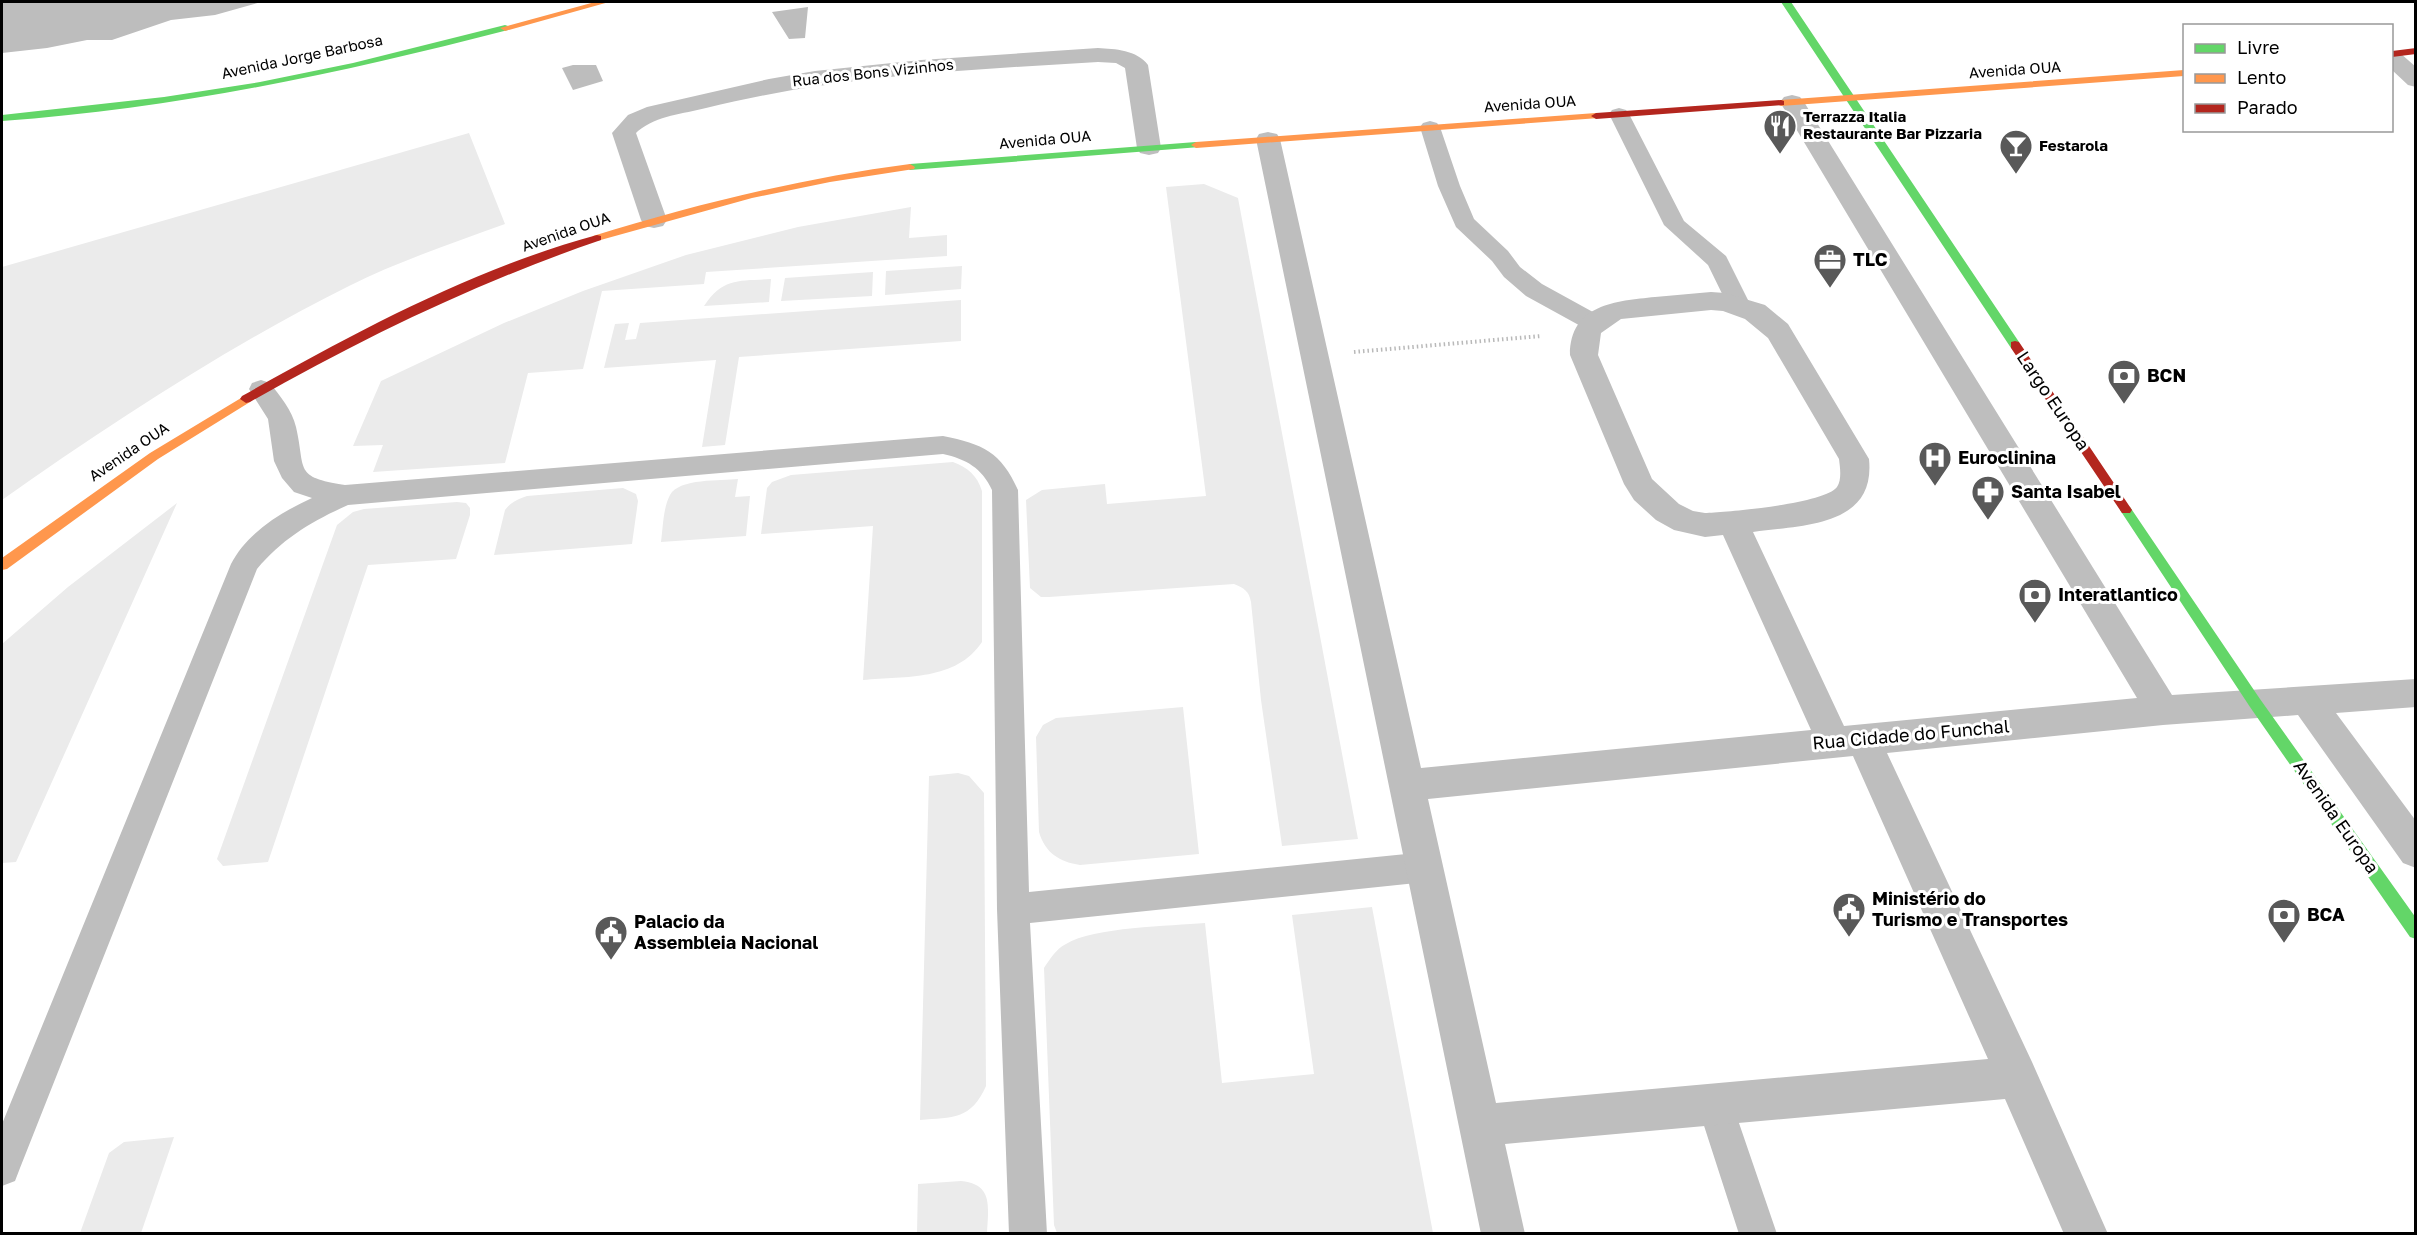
<svg xmlns="http://www.w3.org/2000/svg" width="2417" height="1235" viewBox="0 0 2417 1235" font-family="'Golos Text',sans-serif">
	<style>
		.green { fill: #ebebeb }
		.water { fill: #bdbdbd }
		.lines { fill: none; stroke-linecap: round; stroke-linejoin: round }
		.path { stroke: #b9b9b9; stroke-width: 4; stroke-dasharray: 1.5 3; stroke-linecap: butt }
		.lane { fill: #bebebe; fill-rule: evenodd }
		.street { fill: #bebebe; fill-rule: evenodd }
		.fast { fill: #63d668; fill-rule: evenodd }
		.slow { fill: #ff974d; fill-rule: evenodd }
		.jam { fill: #b3261e; fill-rule: evenodd }
		.labels { text-anchor: middle; stroke-width: 6; stroke-linejoin: round; paint-order: stroke }
		.far-street-label { font-size: 15px; fill: #000; stroke: #fff }
		.far-poi-label { font-size: 15px; font-weight: bold; fill: #000; stroke: #fff; text-anchor: start }
		.poi-label { font-size: 18px; font-weight: bold; fill: #000; stroke: #fff; text-anchor: start }
		.street-label { font-size: 18px; fill: #000; stroke: #fff }
	</style>
	<rect width="100%" height="100%" fill="#fff"/>
	<!-- green -->
	<path class="green" d="M469 133 505 224C453 243 399 261 349 286 227 347 113 422 2 500V267Z
		M1204 184 1238 198 1358 839 1282 846 1261 700 1251 602C1249 591 1244 588 1234 584L1049 597H1041L1030 588 1026 500 1042 490 1105 484 1107 504 1206 496 1166 187Z
		M911 207 909 238 947 235V256L706 272 704 284 602 291 583 369 528 373 505 463 373 472 383 445 353 446 381 381 504 323 583 291 686 255 798 227Z
		M962 266 961 289 885 295 886 271Z
		M873 272 872 296 781 301 785 278Z
		M771 279 769 302 704 306C723 277 740 281 771 279Z
		M961 300V341L739 357 725 445 702 447 716 360 604 368 615 324 629 323 625 340 636 339 640 323Z
		M953 462C968 468 977 475 982 491V642C956 681 906 676 863 680L873 526 761 534 767 488 772 482 791 475Z
		M738 479 735 497 750 496 746 536 661 542C663 528 663 508 670 495 679 478 721 481 738 479Z
		M623 488 636 494 638 501 632 544 494 555 505 510C511 502 518 499 527 496Z
		M457 502 466 503 470 508V515L456 559 368 565 268 862 223 866 217 859 337 525 353 512 364 509Z
		M177 503 16 862 2 863V644L68 587Z
		M1183 707 1199 854 1080 865C1060 862 1045 853 1039 832L1036 737 1043 725 1056 718Z
		M958 773 969 776 984 793 986 1086C971 1120 953 1117 920 1120L929 776Z
		M1372 907 1433 1233H1057L1054 1225 1044 968C1050 959 1056 949 1066 944 1093 927 1171 926 1205 923L1222 1083 1314 1074 1292 915Z
		M174 1137 141 1233H80L109 1153 124 1142Z
		M961 1181C994 1184 988 1208 987 1233H917L918 1184Z"/>
	<!-- water -->
	<path class="water" d="M2 2H261L215 15 171 20 112 40H87L47 48 2 53Z
		M808 7 805 38 789 39 772 12Z
		M573 65H596L603 81 573 90 562 68Z"/>
	<g class="lines">
		<!-- path -->
		<path class="path" d="M1354 352 1541 336"/>
		<!-- lane -->
		<path class="lane" d="M1619 108 1626 110 1629 114 1684 221 1726 256 1751 306 1747 312 1739 314 1731 312 1708 265 1664 225 1609 114 1612 110Z
			M1430 121 1437 123 1440 127 1460 186 1474 219 1508 251 1520 267 1542 284 1602 317 1606 323 1602 329 1594 331 1586 329 1526 296 1504 277 1492 261 1456 227 1438 186 1420 127 1423 123Z
			M261 380 270 383C280 396 292 410 296 427 306 470 293 477 345 485L943 436C983 444 1001 452 1018 490L1029 892 1426 852 1437 857 1442 867 1437 877 1426 882 1030 923 1047 1234H1009L997 909 992 490C982 468 966 459 943 454L348 505C312 521 282 539 257 569L20 1168 15 1181 2 1186V1124L231 564C247 533 281 512 312 498L294 492 282 478 274 461 268 419 249 389 252 383Z
			M1715 1086 1728 1091 1777 1234H1739L1697 1104 1702 1091Z"/>
		<!-- street -->
		<path class="street" d="M1098 48C1115 49 1137 50 1148 65L1161 148 1158 153 1149 155 1140 153 1137 148 1125 68 1116 63 1098 62C966 70 835 76 706 108 683 114 658 115 638 131L636 133 667 220 663 226 654 228 645 226 641 220 612 133 628 115 647 107 769 79 815 71 921 60Z
			M2392 51 2400 53 2416 67V87L2408 85 2392 70Z
			M1792 95 1800 97 1804 102 2172 695 2416 679V707L2336 713 2416 821V868L2403 863 2298 715 2163 725 1887 753 2032 1062 2108 1234H2064L2005 1099 1505 1144 1525 1234H1481L1256 139 1259 134 1268 132 1277 134 1280 139 1421 768 1811 730 1723 535 1705 537 1674 530 1656 520 1634 500 1624 484 1570 355C1570 304 1616 301 1655 297 1674 295 1692 294 1711 292L1725 293 1765 305 1788 324 1869 459C1876 527 1802 525 1753 532L1844 726 2137 698 1780 102 1784 97ZM1711 310 1723 311 1745 319 1768 338 1839 459C1840 468 1842 479 1837 487 1824 504 1728 512 1705 513L1693 511 1679 504 1652 479 1598 355 1601 333 1621 319ZM1853 756 1988 1059 1496 1103 1428 799Z"/>
		<!-- fast -->
		<path class="fast" d="M1781 2H1791L2019 342V348H2011Z
			M505 25 508 26V30C342 73 174 109 2 121V115L164 97 260 82 353 63Z
			M1196 142 1200 143V147L910 170 905 167 910 164Z
			M2126 505 2130 507 2260 699 2416 918V939L2410 937 2250 707 2122 513 2120 510 2122 507Z"/>
		<!-- slow -->
		<path class="slow" d="M595 2H609L505 31 500 28Z
			M2184 70V76L1781 106 1776 103 1781 100Z
			M1596 113 1601 116 1599 118 1196 148 1191 145 1196 142Z
			M910 164 915 167 914 169 830 182 752 198 597 241 592 238 593 236C697 204 802 178 910 164Z
			M246 395 252 399 250 402 158 459 7 569 2 570V558L150 453Z"/>
		<!-- jam -->
		<path class="jam" d="M2416 48V54L2392 57V51Z
			M1781 100 1784 101V105L1596 119 1591 116 1596 113Z
			M597 235 601 236V240C478 282 363 338 250 402L246 403 240 399 242 396C354 333 472 269 597 235Z
			M2015 341 2019 342 2130 507 2132 510 2130 513H2122L2011 348V342Z"/>
	</g>
	<!-- icons -->
	<defs>
		<g id="restaurant-pin" transform="scale(1.725)"><path d="M0 17L-7.5 6A9.5 9.5 0 1 1 7.5 6Z" fill="#595959" stroke="#fff"/><path d="M-5-6h1v4h1v-4h1v4h1v-4h1v5L-1.5 .5V6h-2V.5L-5-1ZM5-6V6H3V1.5H1.5Q1.5-4 5-6Z" fill="#fff"/></g>
		<g id="bar-pin" transform="scale(1.725)"><path d="M0 17L-7.5 6A9.5 9.5 0 1 1 7.5 6Z" fill="#595959" stroke="#fff"/><path d="M-6-5H6L.8 .8V4.5H3.5V6h-7V4.5H-.8V.8Z" fill="#fff"/></g>
		<g id="office-pin" transform="scale(1.725)"><path d="M0 17L-7.5 6A9.5 9.5 0 1 1 7.5 6Z" fill="#595959" stroke="#fff"/><path d="M-6-3h4V-5.5h4V-3h4V5H-6ZM-1-4.5V-3h2v-1.5ZM-6 0V1H6V0Z" fill="#fff"/></g>
		<g id="bank-pin" transform="scale(1.725)"><path d="M0 17L-7.5 6A9.5 9.5 0 1 1 7.5 6Z" fill="#595959" stroke="#fff"/><path d="M-6-4H6V4H-6ZM0-2.3a2.3 2.3 0 1 0 0 4.6a2.3 2.3 0 1 0 0-4.6Z" fill="#fff"/></g>
		<g id="hospital-pin" transform="scale(1.725)"><path d="M0 17L-7.5 6A9.5 9.5 0 1 1 7.5 6Z" fill="#595959" stroke="#fff"/><path d="M-5-5h3v3.5h4V-5h3V5h-3V1.5h-4V5h-3Z" fill="#fff"/></g>
		<g id="pharmacy-pin" transform="scale(1.725)"><path d="M0 17L-7.5 6A9.5 9.5 0 1 1 7.5 6Z" fill="#595959" stroke="#fff"/><path d="M-2-6h4v4h4v4h-4v4h-4v-4h-4v-4h4Z" fill="#fff"/></g>
		<g id="civic-pin" transform="scale(1.725)"><path d="M0 17L-7.5 6A9.5 9.5 0 1 1 7.5 6Z" fill="#595959" stroke="#fff"/><path d="M-.6-6.5H3V-4.5H.6V-3L4-1V1h2V6H-6V1h2V-1L-.6-3ZM-1.2 2.5V6h2.4V2.5Z" fill="#fff"/></g>
	</defs>
	<g fill-rule="evenodd">
		<use href="#restaurant-pin" x="1780" y="126"/>
		<use href="#bar-pin" x="2016" y="146"/>
		<use href="#office-pin" x="1830" y="260"/>
		<use href="#bank-pin" x="2124" y="376"/>
		<use href="#hospital-pin" x="1935" y="458"/>
		<use href="#pharmacy-pin" x="1988" y="492"/>
		<use href="#bank-pin" x="2035" y="595"/>
		<use href="#civic-pin" x="1849" y="909"/>
		<use href="#bank-pin" x="2284" y="915"/>
		<use href="#civic-pin" x="611" y="932"/>
	</g>
	<g class="labels">
		<!-- far-street labels -->
		<g class="far-street-label">
			<text transform="translate(302 57) rotate(-12)" y="5">Avenida Jorge Barbosa</text>
			<text transform="translate(2015 70) rotate(-4)" y="5">Avenida OUA</text>
			<text transform="translate(873 73) rotate(-6)" y="5">Rua dos Bons Vizinhos</text>
			<text transform="translate(1530 104) rotate(-4)" y="5">Avenida OUA</text>
			<text transform="translate(1045 140) rotate(-5)" y="5">Avenida OUA</text>
			<text transform="translate(566 232) rotate(-19)" y="5">Avenida OUA</text>
			<text transform="translate(129 452) rotate(-34)" y="5">Avenida OUA</text>
		</g>
		<!-- far-poi labels -->
		<g class="far-poi-label">
			<text x="1803" y="122">Terrazza Italia<tspan x="1803" dy="17">Restaurante Bar Pizzaria</tspan></text>
			<text x="2039" y="151">Festarola</text>
		</g>
		<!-- poi labels -->
		<g class="poi-label">
			<text x="1853" y="266">TLC</text>
			<text x="2147" y="382">BCN</text>
			<text x="1958" y="464">Euroclinina</text>
			<text x="2011" y="498">Santa Isabel</text>
			<text x="2058" y="601">Interatlantico</text>
			<text x="1872" y="905">Ministério do<tspan x="1872" dy="21">Turismo e Transportes</tspan></text>
			<text x="2307" y="921">BCA</text>
			<text x="634" y="928">Palacio da<tspan x="634" dy="21">Assembleia Nacional</tspan></text>
		</g>
		<!-- street labels -->
		<g class="street-label">
			<text transform="translate(2053 401) rotate(56)" y="6">Largo Europa</text>
			<text transform="translate(1911 735) rotate(-5)" y="6">Rua Cidade do Funchal</text>
			<text transform="translate(2336 817) rotate(55)" y="6">Avenida Europa</text>
		</g>
	</g>
	<!-- border -->
	<rect width="2417" height="1235" fill="none" stroke="#000000" stroke-width="6"/>
	<!-- legend -->
	<rect x="2183" y="24" width="210" height="108" fill="#ffffff" stroke="#999999" stroke-width="1.5"/>
	<rect x="2195" y="44" width="30" height="9" fill="#63d668" stroke="#999999" stroke-width="1.5"/>
	<text x="2237" y="54" font-size="18" fill="#000000">Livre</text>
	<rect x="2195" y="74" width="30" height="9" fill="#ff974d" stroke="#999999" stroke-width="1.5"/>
	<text x="2237" y="84" font-size="18" fill="#000000">Lento</text>
	<rect x="2195" y="104" width="30" height="9" fill="#b3261e" stroke="#999999" stroke-width="1.5"/>
	<text x="2237" y="114" font-size="18" fill="#000000">Parado</text>
</svg>
